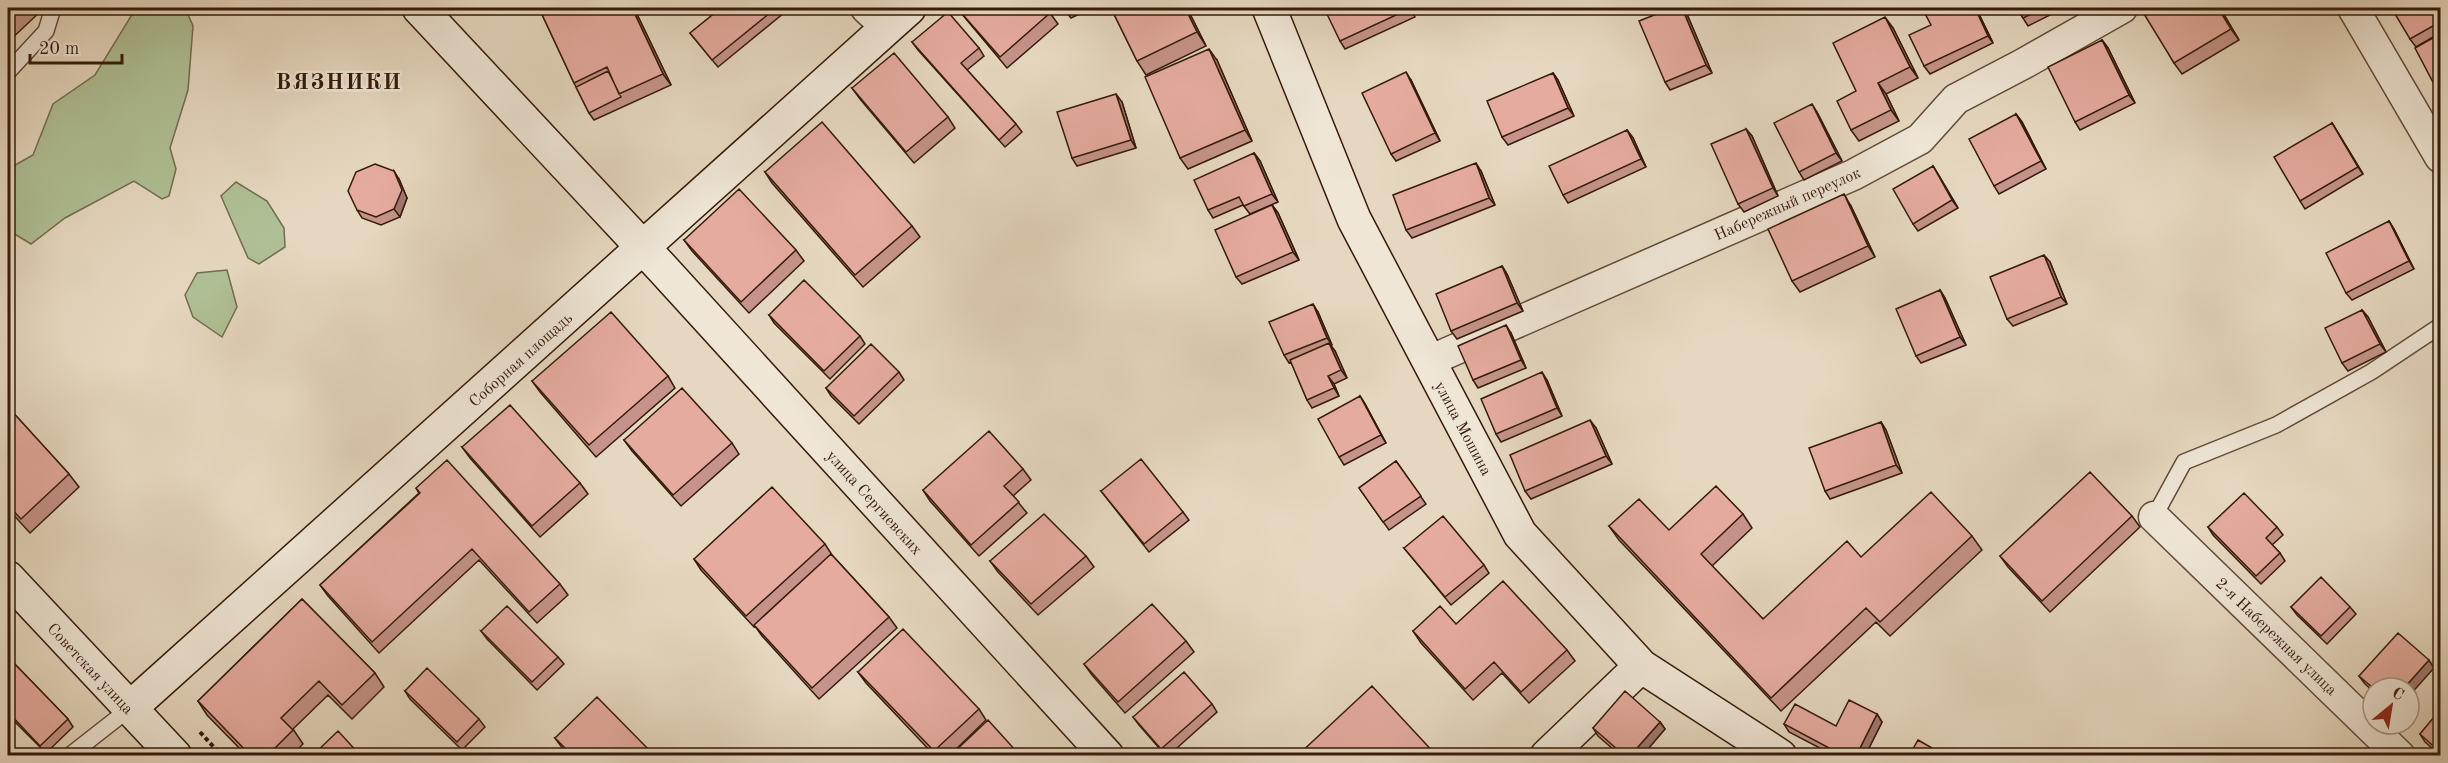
<svg xmlns="http://www.w3.org/2000/svg" width="2448" height="763" viewBox="0 0 2448 763" font-family="'Old Standard TT',serif">
	<style>
		.green { fill: #b0c096; stroke: #726d50; stroke-width: 1.5 }
		.lines { fill: none; stroke-linecap: round; stroke-linejoin: round }
		.lane-casing { stroke: #614a38; stroke-width: 18 }
		.street-casing { stroke: #614a38; stroke-width: 33 }
		.secondary-casing { stroke: #351a0b; stroke-width: 36 }
		.path { stroke: #351a0b; stroke-width: 4; stroke-dasharray: 4.5 3; stroke-linecap: butt }
		.lane { stroke: #efe6d6; stroke-width: 15 }
		.street { stroke: #efe6d6; stroke-width: 30 }
		.secondary { stroke: #efe6d6; stroke-width: 33 }
		.wall { fill: #c59389; stroke: #351a0b; stroke-width: 1.5 }
		.shaded-wall { fill: #a0786f; stroke: #351a0b; stroke-width: 1.5 }
		.building { fill: #e5ab9f; stroke: #351a0b; stroke-width: 1.5 }
		.labels { text-anchor: middle; stroke-width: 5; stroke-linejoin: round; paint-order: stroke }
		.street-label { font-size: 16px; fill: #351a0b; stroke: #efe6d6 }
		.district-label { font-size: 22px; font-weight: bold; letter-spacing: 1.5px; fill: #351a0b; stroke: #efe6d6 }
	</style>
	<rect width="100%" height="100%" fill="#e6d8c0"/>
	<filter id="stains"><feTurbulence type="fractalNoise" baseFrequency=".00333" numOctaves="4"/><feColorMatrix values="0 0 0 0 .2 0 0 0 0 .09 0 0 0 0 .02 0 0 0 .5 -.17"/></filter>
	<radialGradient id="worn" r=".72"><stop offset=".6" stop-color="#630" stop-opacity="0"/><stop offset="1" stop-color="#630" stop-opacity=".3"/></radialGradient>
	<!-- green -->
	<path class="green" d="M136 8H185L193 26 188 90 170 148 176 169 169 196 162 199 134 181 65 218 31 244 8 230V169L33 155 53 104 95 75Z
		M236 182 267 201 284 228 285 247 259 264 248 258 221 196Z
		M227 270 237 307 222 337 193 317 185 295 197 273Z"/>
	<g class="lines">
		<!-- lane casing -->
		<g class="lane-casing">
			<path id="lane" d="M8 72 46 31 53 8
				M2154 517 2184 462 2276 425 2371 372 2440 326
				M69 756 129 709"/>
		</g>
		<!-- street casing -->
		<g class="street-casing">
			<path id="street" d="M866 8 887 28
				M2353 8 2440 157
				M1429 361 1853 175 1920 139 1956 99 2023 64 2122 8
				M2154 517 2400 756"/>
		</g>
		<!-- secondary casing -->
		<g class="secondary-casing">
			<path id="secondary" d="M419 8 662 268 1107 756
				M1269 8 1354 219 1520 534 1641 666 1780 756
				M8 578 175 756
				M129 709 909 8
				M1547 756 1641 666"/>
		</g>
		<!-- path -->
		<path class="path" d="M200 732 222 756
			M214 756 218 751"/>
		<!-- lane -->
		<use href="#lane" class="lane"/>
		<!-- street -->
		<use href="#street" class="street"/>
		<!-- secondary -->
		<use href="#secondary" class="secondary"/>
	</g>
	<!-- wall -->
	<path class="wall" d="M8 8H43V9L8 42Z
		M539 8H634L671 85 594 120 589 113 574 83Z
		M721 8H790L718 67 690 33Z
		M957 8 1050 13 1058 24 1007 68 961 13Z
		M1063 8H1092L1071 18Z
		M1111 8H1187L1206 46 1146 75 1137 61Z
		M1331 8H1410L1415 17 1345 49 1340 41Z
		M1672 8H1683L1686 12 1712 73 1670 90 1665 82Z
		M1976 8 1993 43 1930 74 1924 66 1931 25Z
		M2017 8H2064L2028 26 2023 18Z
		M2143 8H2232L2223 13 2239 40 2182 74 2174 63Z
		M2438 8 2440 12V33L2416 47 2410 39Z
		M1893 28 1918 78 1886 94 1899 121 1859 141 1851 130 1856 91Z
		M2440 34V94L2435 86Z
		M2102 40 2108 48 2135 103 2080 130 2075 122Z
		M912 42 979 48 984 56 967 70 1016 124 1022 132 1005 147 918 50Z
		M1217 60 1252 141 1188 169 1180 158Z
		M1553 73 1558 80 1574 116 1508 145 1502 137Z
		M1411 80 1440 141 1396 161 1391 154Z
		M852 88 948 117 955 128 914 163 860 99Z
		M1122 102 1136 148 1077 166 1072 158Z
		M1817 112 1842 161 1804 180 1799 172Z
		M2016 114 2022 122 2046 169 1999 194 1994 186Z
		M2332 123 2363 174 2305 209 2300 201Z
		M1746 129 1752 136 1778 196 1744 212 1738 204Z
		M1627 130 1633 138 1646 167 1568 203 1563 195Z
		M1254 153 1260 161 1278 202 1250 214 1243 205 1213 218 1208 210Z
		M1933 166 1958 208 1918 231 1913 224Z
		M1481 171 1495 205 1412 238 1406 230Z
		M765 172 912 226 920 237 863 287 772 183Z
		M399 179 407 198 400 217 381 225 362 218 357 210Z
		M1272 205 1278 213 1299 260 1242 284 1236 277Z
		M1851 206 1875 257 1800 292 1792 281Z
		M2389 221 2394 229 2414 269 2352 300 2346 293Z
		M684 240 796 250 804 261 749 313 692 251Z
		M2050 262 2067 304 2013 326 2007 319Z
		M1502 266 1507 274 1523 311 1457 339 1451 331Z
		M1940 290 1945 298 1966 345 1921 363 1916 356Z
		M2362 310 2368 317 2386 352 2348 371 2342 363Z
		M1318 312 1332 345 1331 346 1335 351 1347 378 1334 384 1339 396 1312 408 1307 400 1291 362 1289 363 1284 355Z
		M769 315 860 336 865 344 830 379 774 323Z
		M1511 333 1526 368 1478 388 1473 380Z
		M899 372 904 380 859 424 831 396 826 388Z
		M668 376 675 388 596 457 540 392 532 381Z
		M1547 380 1562 416 1501 442 1496 434Z
		M1360 396 1365 404 1386 443 1344 465 1339 457Z
		M8 407 69 474 79 487 30 533 8 509Z
		M1881 422 1886 430 1902 473 1830 499 1825 491Z
		M1596 428 1612 464 1531 499 1525 491Z
		M624 440 732 443 739 454 681 506 632 451Z
		M462 447 580 483 588 494 540 537 470 458Z
		M1396 461 1426 504 1389 530 1359 488Z
		M1023 469 1031 480 1013 496 1027 513 979 556 930 501 923 490Z
		M416 488 560 584 568 595 537 623 479 560 379 653 328 596 320 585 419 493Z
		M1101 491 1183 512 1189 520 1149 552Z
		M1743 514 1752 528 1712 566 1763 619 1861 557 1972 536 1982 550 1890 636 1876 622 1781 711 1619 540 1609 526 1669 530Z
		M2132 516 2140 527 2050 612 2008 567 2000 556Z
		M2208 527H2277L2283 535 2272 545 2280 553 2285 561 2261 584 2213 535Z
		M825 544 832 555 889 617 897 628 819 699 762 636 755 626 754 627 701 570 694 559Z
		M1404 548 1484 565 1489 573 1451 605Z
		M1086 556 1094 567 1038 615 998 572 990 561Z
		M302 599 375 673 384 687 352 719 328 695 293 729 303 744 291 756H247L207 715 198 701Z
		M2291 607H2350L2356 614 2327 644 2297 615Z
		M1456 624 1567 650 1575 661 1529 703 1502 673 1473 700 1421 643 1413 631Z
		M481 631 558 657 564 664 537 690 487 639Z
		M1186 641 1194 652 1125 713 1092 675 1084 664Z
		M8 657 68 719 73 727 46 753 8 715Z
		M2434 668 2373 688V691L2365 684 2359 676Z
		M858 672 979 709 986 720 949 756H935L866 683Z
		M405 691 479 719 485 727 462 750 410 699Z
		M1212 704 1217 712 1168 756H1166L1139 725 1133 717Z
		M2440 710V755L2425 742 2420 734Z
		M1877 714 1882 722 1865 756H1835L1789 732 1784 724 1836 726Z
		M1660 722 1665 729 1642 756H1621L1598 736 1593 728Z
		M555 738 655 756H570L563 749Z"/>
	<!-- shaded-wall -->
	<path class="shaded-wall" d="M632 8H634L671 85 663 74Z
		M1185 8H1187L1206 46 1197 32Z
		M1682 8 1686 12 1712 73 1706 65Z
		M1975 8H1976L1993 43 1988 36Z
		M2219 8 2223 13 2239 40 2231 29Z
		M1885 17 1893 28 1918 78 1910 67Z
		M2102 40 2108 48 2135 103 2129 95Z
		M1209 49 1217 60 1252 141 1245 130Z
		M1406 72 1411 80 1440 141 1435 133Z
		M1553 73 1558 80 1574 116 1568 108Z
		M1878 83 1886 94 1899 121 1891 110Z
		M1116 94 1122 102 1136 148 1131 140Z
		M1812 104 1817 112 1842 161 1836 153Z
		M2016 114 2022 122 2046 169 2041 161Z
		M2332 123 2337 131 2363 174 2358 167Z
		M1746 129 1752 136 1778 196 1773 188Z
		M1627 130 1633 138 1646 167 1641 159Z
		M1254 153 1260 161 1278 202 1272 194Z
		M1476 163 1481 171 1495 205 1489 198Z
		M1933 166 1938 174 1958 208 1952 200Z
		M394 171 399 179 407 198 400 217 394 209Z
		M1844 194 1851 206 1875 257 1868 246Z
		M1272 205 1278 213 1299 260 1293 252Z
		M2389 221 2394 229 2414 269 2409 261Z
		M2044 255 2050 262 2067 304 2061 297Z
		M1502 266 1507 274 1523 311 1517 303Z
		M1940 290 1945 298 1966 345 1960 337Z
		M1313 304 1318 312 1332 345 1327 338Z
		M2362 310 2368 317 2386 352 2380 344Z
		M1506 325 1511 333 1526 368 1521 360Z
		M1329 343 1335 351 1347 378 1341 370Z
		M1542 372 1547 380 1562 416 1557 408Z
		M1328 376 1334 384 1339 396 1334 388Z
		M1360 396 1365 404 1386 443 1381 435Z
		M1590 420 1596 428 1612 464 1606 456Z
		M1881 422 1886 430 1902 473 1896 465Z
		M2429 660 2434 668 2409 696V688H2404Z
		M1877 714 1882 722 1865 756H1856Z
		M1660 722 1665 729 1642 756H1630Z"/>
	<!-- building -->
	<path class="building" d="M8 8H20L8 19Z
		M539 8H632L663 74 619 94 607 67 574 83Z
		M721 8H776L712 60 690 33Z
		M957 8H1046L1050 13 1000 57Z
		M1111 8H1185L1197 32 1137 61Z
		M1331 8H1409V9L1340 41 1325 10Z
		M1672 8H1682L1706 65 1665 82 1639 21Z
		M1922 8H1975L1988 36 1924 66 1909 35 1931 25Z
		M2017 8H2044L2023 18Z
		M2143 8H2218L2231 29 2174 63 2141 9Z
		M2406 8H2437L2440 13V22L2410 39 2395 14Z
		M948 12 979 48 961 63 1016 124 999 140 912 42Z
		M1885 17 1910 67 1878 83 1891 110 1851 130 1837 101 1856 91 1833 43Z
		M2440 34V84L2435 86 2415 48Z
		M2102 40 2129 95 2075 122 2048 67Z
		M1209 49 1245 130 1180 158 1145 77Z
		M894 53 948 117 906 152 852 88Z
		M608 71 621 97 589 113 576 87Z
		M1406 72 1435 133 1391 154 1362 93Z
		M1553 73 1568 108 1502 137 1487 101Z
		M1116 94 1131 140 1072 158 1057 112Z
		M1812 104 1836 153 1799 172 1774 123Z
		M2016 114 2041 161 1994 186 1969 139Z
		M822 122 912 226 855 275 765 172Z
		M2332 123 2358 167 2300 201 2274 157Z
		M1746 129 1773 188 1738 204 1711 144Z
		M1627 130 1641 159 1563 195 1549 166Z
		M1254 153 1272 194 1244 206 1239 197 1208 210 1194 180Z
		M1476 163 1489 198 1406 230 1393 195Z
		M375 164 394 171 402 190 394 209 376 217 357 210 348 191 356 172Z
		M1933 166 1952 200 1913 224 1893 189Z
		M739 189 796 250 741 302 684 240Z
		M1844 194 1868 246 1792 281 1768 229Z
		M1272 205 1293 252 1236 277 1215 230Z
		M2389 221 2409 261 2346 293 2326 253Z
		M2044 255 2061 297 2007 319 1990 277Z
		M1502 266 1517 303 1451 331 1436 294Z
		M804 280 860 336 824 371 769 315Z
		M1940 290 1960 337 1916 356 1896 309Z
		M1313 304 1327 338 1284 355 1269 322Z
		M2362 310 2380 344 2342 363 2325 328Z
		M611 312 668 376 589 445 532 381Z
		M1506 325 1521 360 1473 380 1458 346Z
		M2440 336V347L2436 340Z
		M1329 343 1341 370 1328 376 1334 388 1307 400 1290 360Z
		M871 344 899 372 854 416 826 388Z
		M1542 372 1557 408 1496 434 1481 399Z
		M682 388 732 443 673 495 624 440Z
		M1360 396 1381 435 1339 457 1318 419Z
		M510 405 580 483 532 526 462 447Z
		M8 407 69 474 21 519 8 505Z
		M1590 420 1606 456 1525 491 1510 455Z
		M1881 422 1896 465 1825 491 1809 448Z
		M989 431 1023 469 1004 486 1019 502 971 545 923 490Z
		M1141 459 1183 512 1144 544 1101 491Z
		M447 460 560 584 529 612 472 549 372 642 320 585 420 493 416 488Z
		M1396 461 1421 496 1383 522 1359 488Z
		M2090 472 2132 516 2042 601 2000 556Z
		M1716 486 1743 514 1701 554 1763 619 1847 541 1861 557 1931 492 1972 536 1880 622 1866 608 1771 698 1609 526 1639 499 1669 530Z
		M772 487 825 544 746 616 694 559Z
		M2244 493 2277 527 2266 538 2280 553 2256 576 2208 527Z
		M1044 514 1086 556 1031 604 990 561Z
		M1443 516 1484 565 1445 597 1404 548Z
		M831 554 889 617 812 688 754 625Z
		M2321 577 2350 607 2321 636 2291 607Z
		M1503 581 1567 650 1521 692 1494 662 1465 689 1413 631 1440 606 1456 624Z
		M302 599 375 673 342 705 319 681 281 718 293 730 267 756H251L198 701Z
		M1152 604 1186 641 1118 702 1084 664Z
		M507 606 558 657 532 682 481 631Z
		M903 629 979 709 934 751 858 672Z
		M2398 633 2429 660 2404 688H2373L2359 676Z
		M8 657 68 719 40 746 8 712Z
		M427 668 479 719 457 742 405 691Z
		M1184 672 1212 704 1161 749 1133 717Z
		M1372 686 1437 756H1297Z
		M1625 691 1660 722 1630 756H1625L1593 728Z
		M597 697 655 756H573L555 738Z
		M1849 700 1877 714 1856 756H1844L1784 724 1795 704 1836 726Z
		M2440 710V752L2420 734Z
		M988 720 1017 752 1013 756H950Z
		M338 731 361 756H312Z
		M1918 740 1946 756H1909Z"/>
	<g class="labels">
		<!-- street labels -->
		<g class="street-label">
			<text transform="translate(1787 203) rotate(-24)" y="6">Набережный переулок</text>
			<text transform="translate(520 359) rotate(-42)" y="6">Соборная площадь</text>
			<text transform="translate(1464 428) rotate(62)" y="6">улица Мошина</text>
			<text transform="translate(875 502) rotate(48)" y="6">улица Сергиевских</text>
			<text transform="translate(2277 636) rotate(44)" y="6">2-я Набережная улица</text>
			<text transform="translate(91 668) rotate(47)" y="6">Советская улица</text>
		</g>
		<!-- district labels -->
		<g class="district-label">
			<text x="339" y="89">ВЯЗНИКИ</text>
		</g>
	</g>
	<!-- margin -->
	<rect width="2448" height="763" fill="none" stroke="#e6d8c0" stroke-width="30"/>
	<rect x="9" y="9" width="2430" height="745" fill="none" stroke="#351a0b" stroke-width="3"/>
	<rect x="15" y="15" width="2418" height="733" fill="none" stroke="#351a0b" stroke-width="1.5"/>
	<!-- north arrow -->
	<g transform="translate(2391 706) rotate(30)"><circle r="28" fill="#efe6d6" stroke="#a59485" stroke-width="1.5"/>
	<path d="M0-4.5L10 22L0 15L-10 22Z" fill="#8f2418"/>
	<text y="-9" font-size="16" font-weight="bold" text-anchor="middle" fill="#351a0b">С</text>
	</g>
	<!-- scale -->
	<path d="M30 54v9h92v-9" fill="none" stroke="#351a0b" stroke-width="3"/>
	<text x="39" y="54" font-size="18" fill="#351a0b" stroke="#efe6d6" stroke-width="4.5" paint-order="stroke">20 m</text>
	<rect width="100%" height="100%" filter="url(#stains)"/>
	<rect width="100%" height="100%" fill="url(#worn)"/>
</svg>
